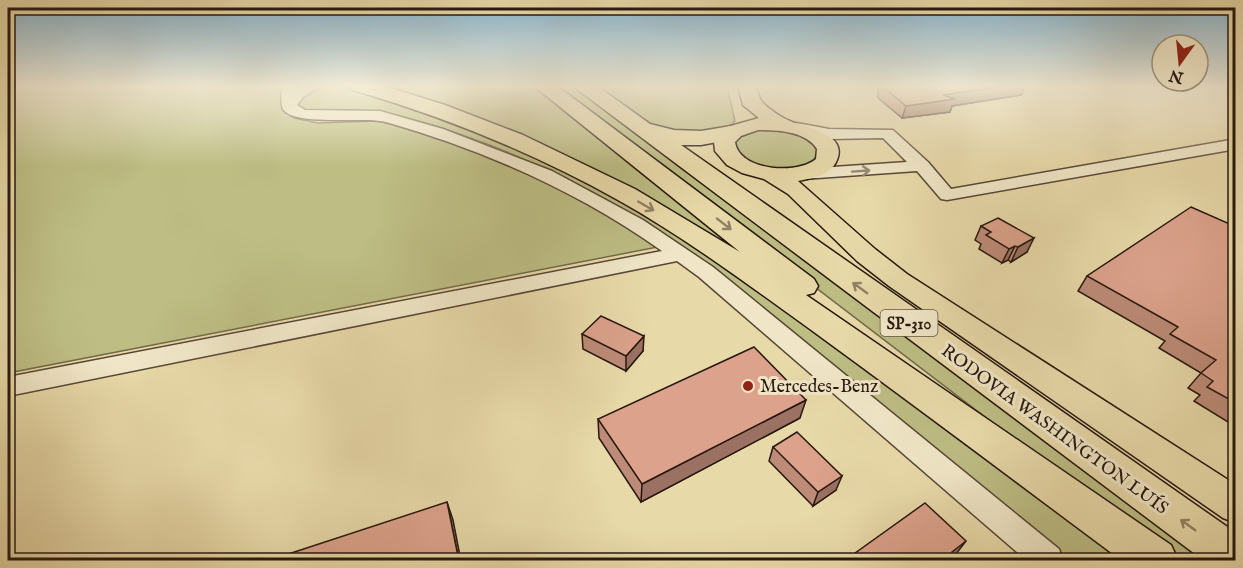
<svg xmlns="http://www.w3.org/2000/svg" width="1243" height="568" viewBox="0 0 1243 568" font-family="'IM FELL English',serif">
	<style>
		.green { fill: #bdbd84; stroke: #726a4a; stroke-width: 1.5 }
		.lines { fill: none; stroke-linecap: round; stroke-linejoin: round }
		.minor-casing { stroke: #574836; stroke-width: 3 }
		.major-casing { stroke: #27180f; stroke-width: 3 }
		.highway-casing { stroke: #27180f; stroke-width: 3 }
		.minor { fill: #f0e6c7; fill-rule: evenodd }
		.major { fill: #e8d9a9; fill-rule: evenodd }
		.highway { fill: #e8d9a9; fill-rule: evenodd }
		.wall { fill: #bd8b78; stroke: #27180f; stroke-width: 1.5 }
		.shaded-wall { fill: #9a7162; stroke: #27180f; stroke-width: 1.5 }
		.building { fill: #dca28c; stroke: #27180f; stroke-width: 1.5 }
		.oneway { stroke: #968974 }
		.oneway2 { stroke: #918264 }
		.poi-dot { fill: #8f2418; stroke: #f0e6c7; stroke-width: 2 }
		.labels { text-anchor: middle; stroke-width: 6; stroke-linejoin: round; paint-order: stroke }
		.shield { fill: #f0e6c7; stroke: #635646; stroke-width: 1.5 }
		.shield-label { font-size: 16px; font-weight: bold; fill: #27180f }
		.poi-label { font-size: 18px; fill: #27180f; stroke: #f0e6c7; text-anchor: start }
		.street-label { font-size: 18px; fill: #27180f; stroke: #f0e6c7 }
	</style>
	<rect width="100%" height="100%" fill="#e8d9a9"/>
	<filter id="stains"><feTurbulence type="fractalNoise" baseFrequency=".00333" numOctaves="4"/><feColorMatrix values="0 0 0 0 .2 0 0 0 0 .09 0 0 0 0 .02 0 0 0 .5 -.17"/></filter>
	<radialGradient id="worn" r=".72"><stop offset=".6" stop-color="#630" stop-opacity="0"/><stop offset="1" stop-color="#630" stop-opacity=".3"/></radialGradient>
	<!-- green -->
	<path class="green" d="M8 86H283L286 112 294 118 318 123 376 121 411 128 474 148 567 187 663 246 8 373Z
		M332 86 359 90 498 138 661 218 1137 560H1066L746 293C652 217 541 158 425 123 400 116 375 110 349 110 336 110 321 114 308 111 303 109 300 107 297 103V100L313 89Z
		M371 86H535L786 284 671 215Z
		M552 86H576L1224 560H1172Z
		M595 86H727L735 121 728 128 672 135 644 121Z
		M756 128C773 129 791 128 806 138 834 155 803 171 784 171 771 171 755 164 743 161L733 141 738 135Z"/>
	<g class="lines">
		<!-- minor casing -->
		<g class="minor-casing">
			<path id="minor" d="M282 86H296V89L302 86H321L303 97 297 105 305 110 380 111 443 129 552 171 643 220 713 267 1059 549 1063 560H1026L699 277 677 261 8 396V377L662 251C579 192 484 150 386 122 364 116 294 127 283 109 280 103 282 93 282 86Z
				M797 123 829 129 893 130 928 162 951 189 1236 139V149L947 200 941 199 917 171 803 179 797 178 794 174 797 170 803 169 907 162 883 138 829 139 791 131 789 128Z"/>
		</g>
		<!-- major casing -->
		<g class="major-casing">
			<path id="major" d="M738 86H756C758 92 759 99 763 103 769 109 782 118 790 121 805 128 848 133 837 160 831 176 812 178 798 181L875 249 907 274 1236 485V523L1223 518 889 286 857 261 788 194 764 179 742 173 727 165 715 151 714 141 727 127 759 118 743 105ZM758 130C777 130 806 131 817 149L816 159C797 175 739 171 735 142L741 136Z"/>
		</g>
		<!-- highway casing -->
		<g class="highway-casing">
			<path id="highway" d="M350 86H384L445 105 523 135 635 189 740 252 534 86H557L814 279 818 286 814 293 806 295 1171 545 1178 560H1121C1019 484 917 407 814 332 750 286 686 238 618 200 534 153 445 117 353 90Z
				M573 86H597L650 124 674 130 701 131 731 126 739 128 742 133 739 138 701 145H681L1236 533V560H1203Z"/>
		</g>
		<!-- minor -->
		<use href="#minor" class="minor"/>
		<!-- major -->
		<use href="#major" class="major"/>
		<!-- highway -->
		<use href="#highway" class="highway"/>
	</g>
	<!-- wall -->
	<path class="wall" d="M878 86H1025L1021 95 952 106 950 112 902 118 878 98Z
		M1236 225V427L1194 401 1200 395 1188 388 1201 373 1159 348 1165 341 1078 291 1087 276Z
		M981 226 1027 252 1011 262 1008 260 1002 263 979 249 981 244 975 240Z
		M582 334 643 351 626 371 583 349Z
		M800 418 641 502 599 438 598 419Z
		M773 447 836 490 813 506 769 461Z"/>
	<!-- shaded-wall -->
	<path class="shaded-wall" d="M1001 86H1025L1021 95 952 106 950 112 902 118 906 106 943 95Z
		M1034 238 1027 252 1011 262 1018 247Z
		M1015 246 1008 260 1002 263 1009 249Z
		M644 336 643 351 626 371V356Z
		M806 400 800 418 641 502 642 484Z
		M842 476 836 490 813 506 818 492Z
		M447 502 453 520 461 561H459Z
		M966 541 953 558 952 552Z"/>
	<!-- building -->
	<path class="building" d="M882 86H1001L943 95 955 99 906 106Z
		M1191 207 1234 226 1236 225V403L1207 387 1213 381 1201 373 1216 360 1170 334 1178 327 1087 276Z
		M998 218 1034 238 1018 247 1015 246 1009 249 986 235 991 232 981 226Z
		M601 316 644 336 626 356 582 334Z
		M754 347 806 400 642 484 598 419Z
		M797 432 842 476 818 492 773 447Z
		M447 502 459 561H267Z
		M925 503 966 541 952 552 961 561H844Z"/>
	<!-- one-way arrows -->
	<defs><path id="oneway-shaft" d="M-6 0H5M1.5-3L5.5 0L1.5 3" fill="none" stroke-width="1.6" stroke-linecap="round" stroke-linejoin="round" transform="scale(1.5)"/></defs>
	<use class="oneway" href="#oneway-shaft" transform="translate(861 171) rotate(-4)"/>
	<g class="oneway2">
		<use href="#oneway-shaft" transform="translate(646 206) rotate(30)"/>
		<use href="#oneway-shaft" transform="translate(724 224) rotate(38)"/>
		<use href="#oneway-shaft" transform="translate(860 288) rotate(-144)"/>
		<use href="#oneway-shaft" transform="translate(1188 525) rotate(-144)"/>
	</g>
	<!-- sky -->
	<linearGradient id="sky" x2="0" y2="1"><stop stop-color="#88b6d1"/><stop offset="0.52" stop-color="#f5eed8"/><stop offset="1" stop-color="#f5eed8" stop-opacity="0"/></linearGradient>
	<rect width="1243" height="166" fill="url(#sky)"/>
	<!-- markers -->
	<circle class="poi-dot" cx="748" cy="386" r="6"/>
	<g class="labels">
		<!-- shield labels -->
		<rect class="shield" x="880.5" y="310" width="57" height="26" rx="4.5"/>
		<g class="shield-label">
			<text x="909" y="329">SP-310</text>
		</g>
		<!-- poi labels -->
		<g class="poi-label">
			<text x="760" y="392">Mercedes-Benz</text>
		</g>
		<!-- street labels -->
		<g class="street-label">
			<text transform="translate(1055 429) rotate(36)" y="6">RODOVIA WASHINGTON LUÍS</text>
		</g>
	</g>
	<!-- margin -->
	<rect width="1243" height="568" fill="none" stroke="#e8d9a9" stroke-width="30"/>
	<rect x="9" y="9" width="1225" height="550" fill="none" stroke="#27180f" stroke-width="3"/>
	<rect x="15" y="15" width="1213" height="538" fill="none" stroke="#27180f" stroke-width="1.5"/>
	<!-- north arrow -->
	<g transform="translate(1180 63) rotate(195)"><circle r="28" fill="#f0e6c7" stroke="#a0947d" stroke-width="1.5"/>
	<path d="M0-4.5L10 22L0 15L-10 22Z" fill="#8f2418"/>
	<text y="-9" font-size="16" font-weight="bold" text-anchor="middle" fill="#27180f">N</text>
	</g>
	<rect width="100%" height="100%" filter="url(#stains)"/>
	<rect width="100%" height="100%" fill="url(#worn)"/>
</svg>
